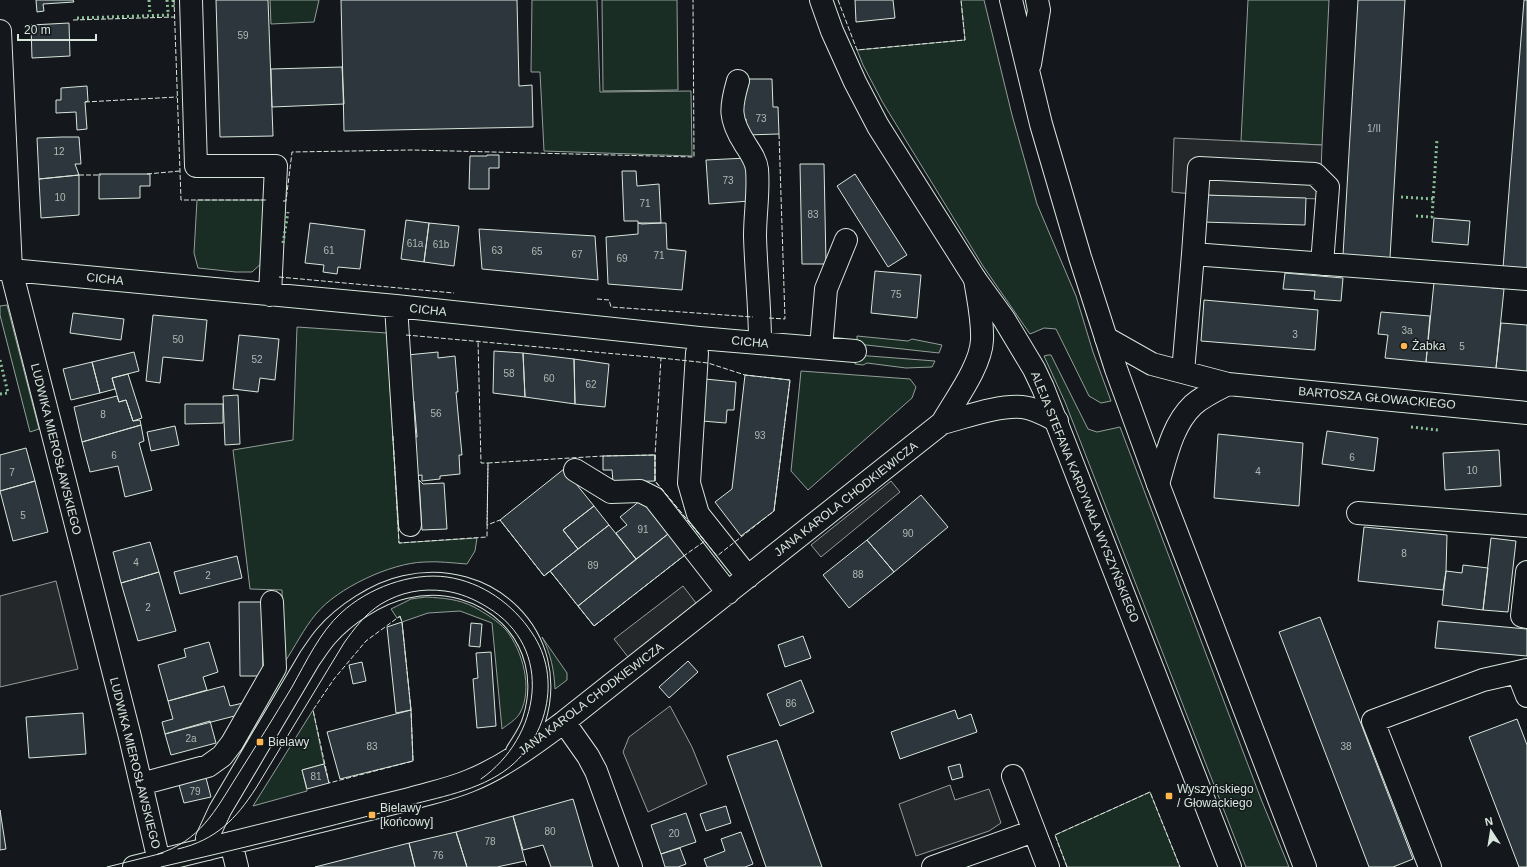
<svg xmlns="http://www.w3.org/2000/svg" width="1527" height="867" viewBox="0 0 1527 867" font-family="Helvetica,sans-serif">
	<style>
		.green { fill: #1a2d24; stroke: #939e99 }
		.parking { fill: #24282b; stroke: #939e99 }
		.building { fill: #2c363c; stroke: #d8e6dc }
		.lines { fill: none; stroke-linecap: round; stroke-linejoin: round }
		.minor-casing { stroke: #d8e6dc; stroke-width: 24 }
		.major-casing { stroke: #d8e6dc; stroke-width: 24 }
		.minor { stroke: #14181c; stroke-width: 22 }
		.major { stroke: #14181c; stroke-width: 22 }
		.tram { stroke: #d8e6dc; stroke-width: 1 }
		.hedge { stroke: #8ac095; stroke-width: 3; stroke-dasharray: 2 3; stroke-linecap: butt }
		.fence { stroke: #d8e6dc; stroke-width: 1; stroke-dasharray: 5 2; stroke-linecap: butt }
		.poi-dot { fill: #ffb74d; stroke: #14181c; stroke-width: 1.5 }
		.labels { text-anchor: middle; stroke-width: 3; stroke-linejoin: round; paint-order: stroke }
		.number-label { font-size: 10px; fill: #adbab4 }
		.street-label { font-size: 12px; fill: #d8e6dc; stroke: #14181c }
		.poi-label { font-size: 12px; fill: #d8e6dc; stroke: #14181c; text-anchor: start }
	</style>
	<rect width="100%" height="100%" fill="#14181c"/>
	<!-- green -->
	<path class="green" d="M270 0H319L314 22 271 24Z
		M532 0H597L600 92 691 91 692 156 544 151 540 72H531Z
		M602 0H677L678 90 603 91Z
		M961 0H984L1012 115 1037 204 1076 296 1093 352 1111 401 1101 403 1089 396 1056 329 1044 328 1030 334 983 266 883 103 863 65 857 50 965 40Z
		M1248 0H1329L1322 145 1241 141Z
		M197 200H270L264 261 252 272H236L198 268 194 253Z
		M7 305 39 429 30 432 0 315V306Z
		M297 327 387 333 399 543 477 538 475 551 467 564C453 563 438 561 424 562 391 563 337 588 316 614 304 628 295 647 284 663L282 590 250 589 233 450 293 440Z
		M857 336 908 341 912 339 942 345 939 353 857 344Z
		M856 355 935 361 932 367 906 368 867 363 863 365 855 364Z
		M1048 355H1051L1088 429 1097 432 1120 427 1261 799 1289 867H1246L1065 402 1044 356Z
		M801 371 910 379 916 387 912 398 808 490 791 471Z
		M426 597C443 598 459 599 474 607 485 613 498 621 506 630 523 651 533 689 520 713 517 719 507 725 502 729L492 623 460 611 428 613 402 622 400 617 397 618 391 609 411 599Z
		M542 637 567 673V680L555 689C554 670 551 654 542 637Z
		M313 710 324 764 302 770 307 791 253 806Z
		M1150 792 1180 867H1067L1055 835Z"/>
	<!-- parking -->
	<path class="parking" d="M1174 138 1322 145 1320 199 1203 195 1172 192Z
		M891 481 900 492 821 557 811 545Z
		M56 581 78 669 0 687V596Z
		M683 586 696 603 628 657 614 639Z
		M670 706 692 747 707 784 648 812 623 752 629 737Z
		M950 785 955 800 989 789 1001 823 989 831 916 856 899 804Z"/>
	<!-- building -->
	<path class="building" d="M36 0H73L74 2 43 4 44 11 37 12Z
		M216 0H268L273 136 220 137Z
		M341 0H517L519 86 532 85 533 127 344 131Z
		M855 0H893L895 18 856 22Z
		M1358 0H1405L1390 258 1343 255Z
		M1524 0H1527V270L1503 268Z
		M69 23 70 56 32 58 31 25Z
		M342 67 344 104 272 107 271 69Z
		M743 79H772L773 107H778L779 134 746 135V119L737 120Z
		M87 86 88 101 85 102 87 129 77 130 76 112 56 113V100H61V88Z
		M62 137H79L81 164H75L79 175 39 179 37 138Z
		M487 155H499V168H489V189H469L470 156H487Z
		M747 158 750 201 709 204 706 160Z
		M800 164H824L826 264H802Z
		M622 171H636L637 186 659 184 661 223 642 224 638 223V221H624Z
		M99 174H150V186H140V198L99 199Z
		M855 174 907 255 888 267 837 186Z
		M79 175V215L41 218 39 179Z
		M1203 195 1306 198 1305 225 1202 222Z
		M1434 218 1470 221 1468 245 1432 242Z
		M406 220 429 223 424 262 401 259Z
		M310 223 365 230 360 269 338 267 337 274 323 272 324 265 305 263Z
		M429 223 459 226 454 266 424 262Z
		M638 223H666L667 249 686 251 682 290 608 284 606 237 638 234Z
		M479 229 595 236 598 280 482 269Z
		M875 271 921 275 917 318 871 313Z
		M1285 273 1343 278 1341 301 1314 299 1315 291 1283 289Z
		M1434 282 1504 289 1496 368 1426 362Z
		M1204 300 1318 310 1315 350 1201 341Z
		M1381 312 1430 316 1426 362 1385 358 1388 335 1378 334Z
		M73 313 124 319 121 340 70 333Z
		M153 315 207 320 203 361 163 357 160 383 146 381Z
		M1501 323 1527 325V371L1496 368Z
		M239 335 279 339 275 380 260 378 258 392 233 389Z
		M494 351 523 353 525 397 493 393Z
		M134 352 139 371 112 378 115 389 100 393 92 362Z
		M438 352V358L455 356 458 392H456L462 455H459L460 474 440 476V479L422 481V475L414 476 410 438 417 437 414 401 412 402 407 355Z
		M523 353 574 359 575 404 525 397Z
		M574 359 609 364 605 407 575 404Z
		M92 362 100 393 71 400 63 369Z
		M128 374 142 418 133 421 126 400 119 402 112 378Z
		M745 375 790 380 774 511 741 536 715 502 732 489Z
		M705 379 736 382 734 410H727L726 423 702 421Z
		M238 395 240 444 225 445 223 396Z
		M117 396 119 402 126 400 133 421 140 420 141 425 82 442 74 407Z
		M185 404H223V423L185 424Z
		M141 425 144 441 139 443 152 490 125 497 118 466 90 472 82 442Z
		M175 426 179 445 151 451 147 432Z
		M1327 431 1378 438 1374 471 1322 464Z
		M1218 434 1303 443 1299 506 1214 498Z
		M26 448 35 481 0 491V455Z
		M1499 450 1501 486 1445 490 1443 453Z
		M655 455V481L613 482 612 470H603V456Z
		M564 469 594 506 563 530 578 549 544 576 500 520Z
		M419 480 423 484 444 483 447 529 422 530Z
		M35 481 48 532 13 541 0 491Z
		M921 495 948 527 894 572 867 540Z
		M641 500 668 534 636 559 616 533 627 525 620 517Z
		M594 506 609 525 578 549 563 530Z
		M609 525 636 559 578 606 550 571Z
		M1364 527 1447 535 1446 571 1443 590 1358 581Z
		M668 534 685 555 594 626 578 606Z
		M1491 538 1516 541 1508 612 1483 610Z
		M867 540 894 572 849 608 823 575Z
		M150 542 159 572 121 583 113 552Z
		M237 556 242 578 180 594 174 572Z
		M1463 565 1488 568 1483 610 1442 605 1446 571 1462 573Z
		M159 572 176 631 138 641 121 583Z
		M239 602H262L263 676H240Z
		M1320 617 1413 859 1393 867H1369L1279 632Z
		M1438 621 1527 629V656L1435 648Z
		M402 622 411 710 396 713 387 627Z
		M471 623 482 624 480 647 469 646Z
		M803 636 811 658 785 667 778 645Z
		M209 642 218 672 203 677 207 690 168 701 158 665 186 657 184 649Z
		M491 652 496 726 477 728 473 679 478 678 476 653Z
		M688 661 698 672 669 698 659 687Z
		M362 662 366 681 353 684 349 665Z
		M801 680 814 712 780 726 767 694Z
		M224 686 230 706 243 703 246 713 165 734 162 722 173 719 168 701Z
		M411 710 413 761 340 779 327 732Z
		M955 710 958 719 971 714 977 732 900 759 891 732Z
		M83 713 86 754 29 758 26 717Z
		M1517 719 1527 745V867H1519L1469 737Z
		M210 721 216 743 171 755 165 734Z
		M777 740 822 867H766L727 756Z
		M324 764 329 783 307 789 302 770Z
		M960 764 963 777 952 780 948 767Z
		M206 778 211 797 184 803 179 785Z
		M573 799 593 867H551L543 845 523 850 513 816Z
		M726 806 731 823 706 831 700 814Z
		M0 810 6 849 0 850Z
		M686 813 696 842 661 854 651 825Z
		M513 816 525 861 497 867H467L456 832Z
		M456 832 467 867H415L409 843Z
		M741 832 753 864 745 867H707L704 859 725 851 721 839Z
		M409 843 415 867H315Z
		M680 848 686 864 678 867H665L661 854Z"/>
	<g class="lines">
		<!-- minor casing -->
		<g class="minor-casing">
			<path id="minor" d="M191 0 196 166H276L270 295
				M0 31 11 270 130 737 159 861
				M738 81C730 108 729 119 745 144 750 152 756 160 757 169 759 191 755 214 755 236 756 272 760 307 760 343
				M1193 254 1199 168 1315 174 1328 187 1322 264
				M0 269 396 306 699 338 855 351
				M396 306 410 525
				M1106 338 1152 364 1228 384 1527 413
				M821 348 826 289 846 240
				M697 353 689 483 698 514 748 577
				M1183 372 1193 254 1527 279
				M942 423C966 417 997 405 1022 407 1034 408 1046 415 1057 421
				M575 470 611 492 640 491 654 498 728 593
				M1158 484C1166 457 1172 425 1193 405 1203 396 1216 390 1228 384
				M1358 513 1527 526
				M1527 572 1522 616 1527 617
				M1518 673 1527 696
				M564 722 588 756 596 771 631 867
				M1013 776 1048 867
				M141 784 208 766 222 756 232 743 275 668 272 602
				M231 843 237 867
				M208 849 207 838 220 810 310 658C315 651 320 643 326 636 344 615 377 593 405 587 487 568 560 637 534 720 531 732 523 742 517 752
				M134 867 410 799C430 793 450 789 469 781 504 767 534 744 564 722L942 423C955 400 981 366 982 340 983 320 978 299 975 279
				M933 867 1034 831
				M1430 867 1373 721 1483 680 1527 670"/>
		</g>
		<!-- major casing -->
		<g class="major-casing">
			<path id="major" d="M821 0 832 31 855 82 878 126 975 279 1004 319 1034 369 1043 388 1230 867
				M1011 0 1041 124 1080 257 1116 369 1158 484 1305 867
				M1030 64 1039 10 1037 0"/>
		</g>
		<!-- minor -->
		<use href="#minor" class="minor"/>
		<!-- major -->
		<use href="#major" class="major"/>
		<!-- tram -->
		<path class="tram" d="M178 849C216 840 236 819 256 788L344 643C354 629 365 614 381 604 401 592 422 588 445 591 460 593 474 599 487 607 556 648 540 738 481 779
			M158 854C200 841 215 811 237 776 256 746 274 717 292 687 306 662 320 632 341 613 368 588 411 572 447 577 482 582 513 604 532 633 563 678 547 742 503 772 472 793 430 799 395 809 317 830 239 849 161 867
			M107 867 163 853"/>
		<!-- hedge -->
		<path class="hedge" d="M149 0 150 14
			M167 0 168 12
			M173 0V10
			M77 18 170 15
			M1401 197 1433 199
			M1416 216 1432 217 1437 139
			M283 243 288 212
			M0 394 8 393 0 360
			M1411 427 1438 430"/>
		<!-- fence -->
		<path class="fence" d="M174 0 181 200H267
			M838 0 857 50 965 40 961 0
			M73 20 175 17
			M85 102 177 97
			M147 174 180 171
			M79 175H101
			M283 201H286L292 152 412 150 694 157 693 0
			M279 277 454 293
			M597 299 609 300 611 307 753 317
			M769 318 785 319 779 134
			M406 335 661 358
			M661 358 708 363 745 375 790 380 774 511 717 556 655 481V455Z
			M393 436 399 543 487 537 488 463H481L478 340
			M655 455V481L705 541 685 555 594 626 550 571 544 576 500 520 487 525 488 463 603 456Z
			M400 616 402 622 411 710 413 761 329 783 313 710 334 679 366 641Z
			M525 861 527 867
			M1067 867 1055 835 1150 792 1180 867"/>
	</g>
	<!-- markers -->
	<g class="poi-dot">
		<circle cx="1404" cy="346" r="4"/>
		<rect x="256" y="738" width="8" height="8" rx="2"/>
		<rect x="1165" y="792" width="8" height="8" rx="2"/>
		<rect x="368" y="811" width="8" height="8" rx="2"/>
	</g>
	<g class="labels">
		<!-- number labels -->
		<g class="number-label">
			<text x="243" y="39">59</text>
			<text x="761" y="122">73</text>
			<text x="1374" y="132">1/II</text>
			<text x="59" y="155">12</text>
			<text x="728" y="184">73</text>
			<text x="60" y="201">10</text>
			<text x="645" y="207">71</text>
			<text x="813" y="218">83</text>
			<text x="415" y="247">61a</text>
			<text x="441" y="248">61b</text>
			<text x="329" y="254">61</text>
			<text x="497" y="254">63</text>
			<text x="537" y="255">65</text>
			<text x="577" y="258">67</text>
			<text x="659" y="259">71</text>
			<text x="622" y="262">69</text>
			<text x="896" y="298">75</text>
			<text x="1407" y="334">3a</text>
			<text x="1295" y="338">3</text>
			<text x="178" y="343">50</text>
			<text x="1462" y="350">5</text>
			<text x="257" y="363">52</text>
			<text x="509" y="377">58</text>
			<text x="549" y="382">60</text>
			<text x="591" y="388">62</text>
			<text x="436" y="417">56</text>
			<text x="103" y="418">8</text>
			<text x="760" y="439">93</text>
			<text x="114" y="459">6</text>
			<text x="1352" y="461">6</text>
			<text x="1472" y="474">10</text>
			<text x="1258" y="475">4</text>
			<text x="12" y="476">7</text>
			<text x="23" y="519">5</text>
			<text x="643" y="533">91</text>
			<text x="908" y="537">90</text>
			<text x="1404" y="557">8</text>
			<text x="136" y="566">4</text>
			<text x="593" y="569">89</text>
			<text x="858" y="578">88</text>
			<text x="208" y="579">2</text>
			<text x="148" y="611">2</text>
			<text x="791" y="707">86</text>
			<text x="191" y="742">2a</text>
			<text x="372" y="750">83</text>
			<text x="1346" y="750">38</text>
			<text x="316" y="780">81</text>
			<text x="195" y="795">79</text>
			<text x="550" y="835">80</text>
			<text x="674" y="837">20</text>
			<text x="490" y="845">78</text>
			<text x="438" y="859">76</text>
		</g>
		<!-- street labels -->
		<g class="street-label">
			<text transform="translate(105 279) rotate(6)" y="4">CICHA</text>
			<text transform="translate(428 310) rotate(6)" y="4">CICHA</text>
			<text transform="translate(750 342) rotate(5)" y="4">CICHA</text>
			<text transform="translate(1377 398) rotate(5)" y="4">BARTOSZA GŁOWACKIEGO</text>
			<text transform="translate(56 449) rotate(76)" y="4">LUDWIKA MIEROSŁAWSKIEGO</text>
			<text transform="translate(1085 497) rotate(68)" y="4">ALEJA STEFANA KARDYNAŁA WYSZYŃSKIEGO</text>
			<text transform="translate(846 499) rotate(-38)" y="4">JANA KAROLA CHODKIEWICZA</text>
			<text transform="translate(591 699) rotate(-37)" y="4">JANA KAROLA CHODKIEWICZA</text>
			<text transform="translate(135 763) rotate(76)" y="4">LUDWIKA MIEROSŁAWSKIEGO</text>
		</g>
		<!-- poi labels -->
		<g class="poi-label">
			<text x="1412" y="350">Żabka</text>
			<text x="268" y="746">Bielawy</text>
			<text x="1177" y="793">Wyszyńskiego<tspan x="1177" dy="14">/ Głowackiego</tspan></text>
			<text x="380" y="812">Bielawy<tspan x="380" dy="14">[końcowy]</tspan></text>
		</g>
	</g>
	<!-- north arrow -->
	<g transform="translate(1491 831) rotate(348)" stroke="#14181c" stroke-width="3" paint-order="stroke">
	<path d="M0-3L7 15L0 10L-7 15Z" fill="#d8e6dc"/>
	<text y="-6" font-size="11" font-weight="bold" text-anchor="middle" fill="#d8e6dc">N</text>
	</g>
	<!-- scale -->
	<path d="M18 34v6h78v-6" fill="none" stroke="#d8e6dc" stroke-width="2"/>
	<text x="24" y="34" font-size="12" fill="#d8e6dc" stroke="#14181c" stroke-width="3" paint-order="stroke">20 m</text>
</svg>
